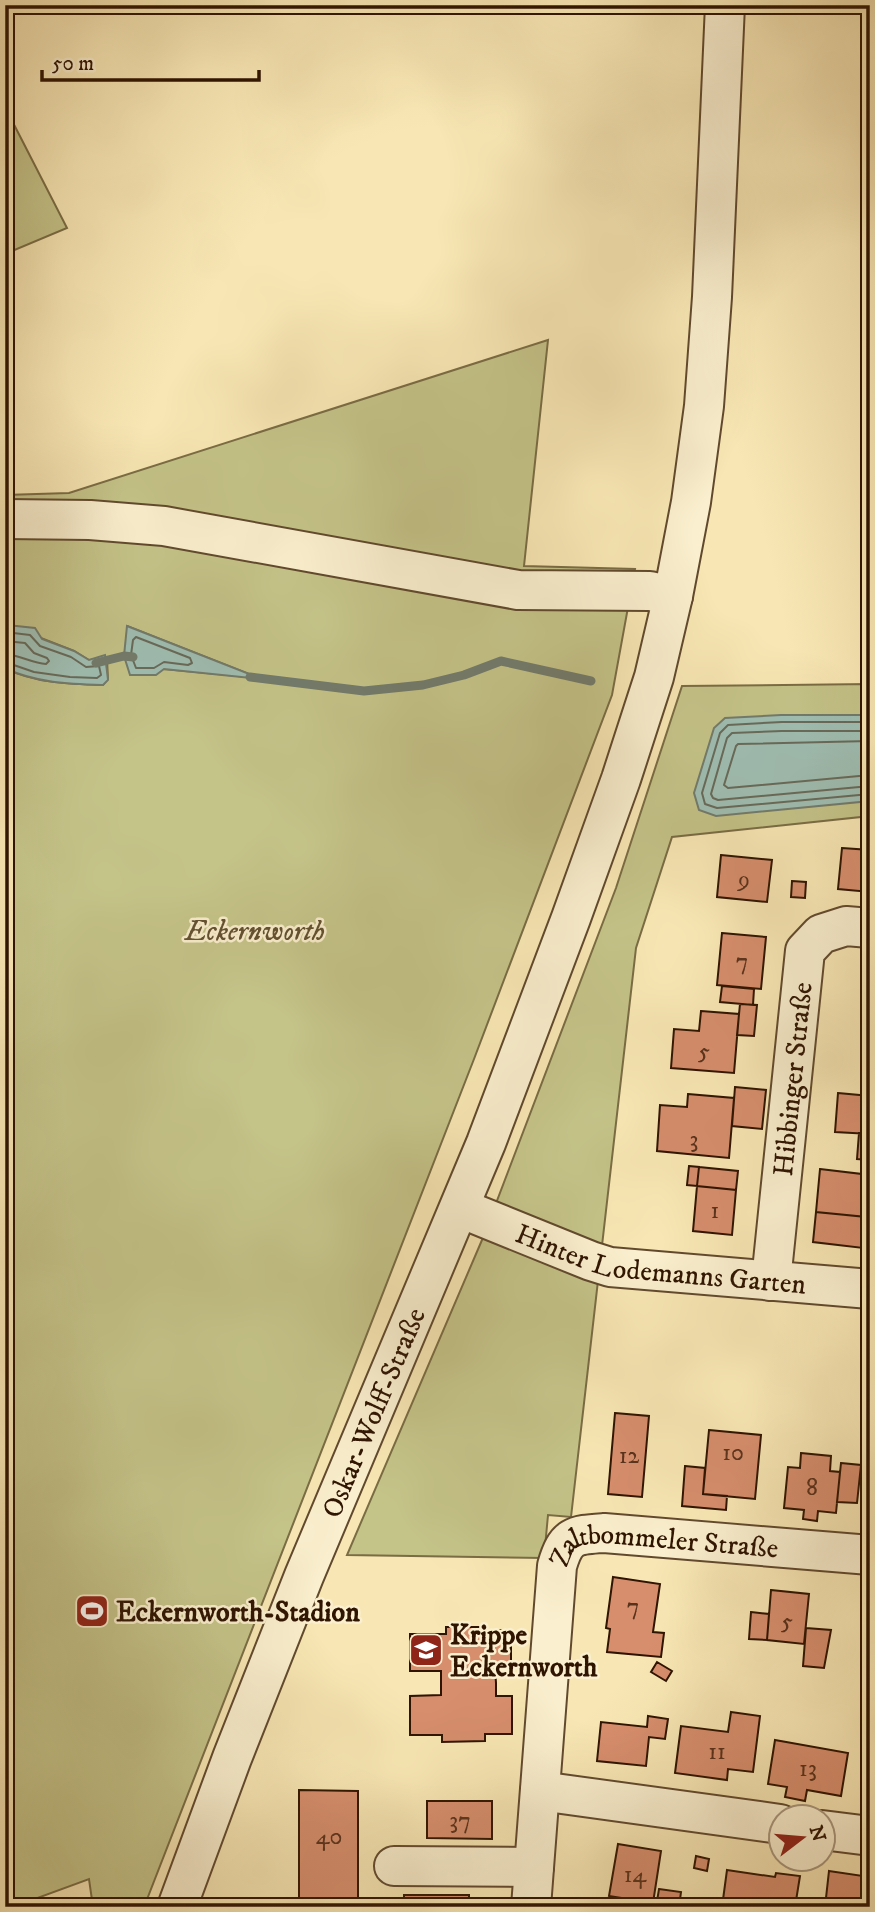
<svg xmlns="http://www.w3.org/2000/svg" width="875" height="1912" viewBox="0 0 875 1912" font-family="'IM FELL DW Pica',serif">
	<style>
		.green { fill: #c4c388; stroke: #7a6c44; stroke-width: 2; fill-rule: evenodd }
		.water { fill: #9fbfb4; stroke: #727b6c; stroke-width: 2 }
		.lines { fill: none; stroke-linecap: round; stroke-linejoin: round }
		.shore { stroke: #676a5a; stroke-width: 2 }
		.stream { stroke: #727b6c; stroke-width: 9 }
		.building { fill: #d78e6d; stroke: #2f1401; stroke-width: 2 }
		.minor-casing { stroke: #61492e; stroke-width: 42 }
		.minor { stroke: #faefce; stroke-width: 38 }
		.labels { text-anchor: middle; stroke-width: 5; stroke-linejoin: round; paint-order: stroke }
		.number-label { font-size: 24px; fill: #59321c }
		.park-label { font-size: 28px; font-style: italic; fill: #635130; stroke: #faefce }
		.street-label { font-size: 28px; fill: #2f1401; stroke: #faefce }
		.poi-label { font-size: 28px; font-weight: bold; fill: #2f1401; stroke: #faefce; text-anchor: start }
	</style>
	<rect width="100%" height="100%" fill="#f8e7b4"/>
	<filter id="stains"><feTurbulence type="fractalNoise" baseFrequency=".00286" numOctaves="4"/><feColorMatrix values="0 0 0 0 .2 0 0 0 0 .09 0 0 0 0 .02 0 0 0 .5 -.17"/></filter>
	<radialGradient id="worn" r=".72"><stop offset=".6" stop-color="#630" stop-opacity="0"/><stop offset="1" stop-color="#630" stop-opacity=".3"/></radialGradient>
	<!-- green -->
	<path class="green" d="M5 107 67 228 5 254Z
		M548 340 524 566 635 569 612 695 474 1059 144 1907H93L89 1879 13 1907H5V668C35 683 70 684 103 685L108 679 107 659 89 660 74 651 8 625 5 631V495L69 493ZM127 626 259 678 164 669Z
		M870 684V816L672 837 636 948 571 1517 548 1515 544 1558 347 1555 482 1240 616 888 682 686Z"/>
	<!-- water -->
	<path class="water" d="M7 625 35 628 42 639 74 651 89 660 105 655 108 680 103 685C70 684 35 683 5 668V631Z
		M127 626 262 679 164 669 156 675H130L124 656Z
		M781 715H870V801L716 816 699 810 694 793 714 728 725 718Z"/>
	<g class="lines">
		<!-- shore -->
		<path class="shore" d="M5 632 30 635 40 646 71 657 86 667 99 666 101 675 97 678 70 677 34 672 5 662
			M136 637 190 658 192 663 188 665 164 662 154 668H136L131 655 133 640Z
			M5 641 25 643 34 653 47 658 49 661 46 664C32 663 19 655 5 654
			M870 722H782L728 725 720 733 702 793 705 804 717 808 870 794
			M870 731H782L732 733 727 738 711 794 713 798 718 800 870 786
			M870 741 738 744 736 746 724 785 728 788 870 775"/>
		<!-- stream -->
		<path class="stream" d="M96 663 124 656 133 657
			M250 677 364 691 423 685 464 675 501 661 591 681"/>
	</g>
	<!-- building -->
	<path class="building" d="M842 848 870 850V892L838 889Z
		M721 855 772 860 767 902 717 897Z
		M792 881 806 882 805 898 791 897Z
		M722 933 766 937 761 989 717 985Z
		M722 986 754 989 753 1005 720 1002Z
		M740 1004 757 1005 754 1036 737 1035Z
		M701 1011 739 1014 734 1073 671 1068 674 1029 699 1031Z
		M735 1087 766 1090 762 1129 732 1126Z
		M838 1093 870 1096V1134L835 1132Z
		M688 1094 734 1098 729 1158 657 1151 660 1105 687 1107Z
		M859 1133 870 1134V1160L857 1159Z
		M689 1166 699 1167 697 1186 687 1185Z
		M699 1167 738 1171 736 1190 697 1186Z
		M820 1169 870 1175 866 1217 816 1212Z
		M697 1186 736 1190 732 1235 693 1231Z
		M816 1212 866 1217 863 1248 813 1242Z
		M615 1413 649 1416 642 1497 608 1494Z
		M709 1430 761 1435 755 1499 703 1494Z
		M801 1453 831 1456 830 1471 840 1472 836 1513 818 1511 817 1521 803 1519 804 1510 784 1508 788 1467 800 1468Z
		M841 1463 861 1465 857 1503 837 1502Z
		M685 1466 705 1468 703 1494 727 1496 726 1510 682 1506Z
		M613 1577 660 1584 653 1632 664 1633 661 1657 607 1652 610 1629 606 1628Z
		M771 1590 809 1594 804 1644 767 1640Z
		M751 1612 769 1614 767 1640 749 1639Z
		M446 1627H487V1630H511V1668H495L496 1683V1696H512V1734H485V1741L442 1742V1735H410V1696L441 1695V1671H410V1634H446Z
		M806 1628 831 1630 824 1668 803 1666Z
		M657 1662 672 1671 666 1681 651 1672Z
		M731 1712 760 1716 753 1772 728 1769 727 1780 675 1773 681 1726 728 1732Z
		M648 1716 668 1719 665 1739 649 1737 646 1766 597 1761 601 1722 647 1727Z
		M775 1740 848 1753 841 1796 807 1790 805 1801 785 1797 787 1787 768 1784Z
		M299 1790 358 1791V1900H299Z
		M427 1801H492V1839L427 1838Z
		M618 1844 661 1851 653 1903 609 1896Z
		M696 1856 709 1859 707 1871 694 1868Z
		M727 1870 775 1877 776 1873 800 1876 795 1907H722Z
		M829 1871 870 1877V1907H831L832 1899 826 1898Z
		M659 1889 681 1892 679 1907H656Z
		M404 1895H469V1907H404Z"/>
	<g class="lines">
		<!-- minor casing -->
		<g class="minor-casing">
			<g id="minor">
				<path d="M5 519 90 520 164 526 518 590 650 591 673 596"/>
				<path id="s1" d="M460 1208 591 1261 610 1267 870 1289"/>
				<path id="s2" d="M771 1281 805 951 821 934 846 926 870 928"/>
				<path d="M540 1791 780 1824"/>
				<path d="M822 1830 870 1836"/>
				<path d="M394 1866 534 1867"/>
				<path id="s3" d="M177 1907 232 1758 304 1576 486 1143 571 918 621 779 654 677 673 596 691 502 704 406 712 297 725 5"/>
				<path id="s4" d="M531 1907 557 1566C566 1535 574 1535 604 1533L870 1555"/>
			</g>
		</g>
		<!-- minor -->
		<use href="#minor" class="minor"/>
	</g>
	<!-- icons -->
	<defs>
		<g id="stadium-square" transform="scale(1.75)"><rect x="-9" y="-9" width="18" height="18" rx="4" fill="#8f2418" stroke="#faefce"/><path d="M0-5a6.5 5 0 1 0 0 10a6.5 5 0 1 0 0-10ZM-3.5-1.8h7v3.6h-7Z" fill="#fff"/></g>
		<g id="school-square" transform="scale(1.75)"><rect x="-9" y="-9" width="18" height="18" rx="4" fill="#8f2418" stroke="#faefce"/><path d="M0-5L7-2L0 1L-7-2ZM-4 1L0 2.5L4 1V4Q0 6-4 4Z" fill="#fff"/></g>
	</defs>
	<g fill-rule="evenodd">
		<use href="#stadium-square" x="92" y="1611"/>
		<use href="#school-square" x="426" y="1650"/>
	</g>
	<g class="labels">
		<!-- number labels -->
		<g class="number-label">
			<text x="744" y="887">9</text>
			<text x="742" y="969">7</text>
			<text x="704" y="1059">5</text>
			<text x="694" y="1147">3</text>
			<text x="715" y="1218">1</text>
			<text x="733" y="1460">10</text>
			<text x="629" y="1463">12</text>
			<text x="812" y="1495">8</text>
			<text x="633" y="1614">7</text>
			<text x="787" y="1629">5</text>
			<text x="717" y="1759">11</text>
			<text x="808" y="1776">13</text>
			<text x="460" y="1828">37</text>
			<text x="329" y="1844">40</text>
			<text x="635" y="1882">14</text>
		</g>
		<!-- park labels -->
		<g class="park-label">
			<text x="255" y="940">Eckernworth</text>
		</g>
		<!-- street labels -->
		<g class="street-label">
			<text dy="10" stroke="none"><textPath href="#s2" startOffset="203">Hibbinger Straße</textPath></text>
			<text dy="10" stroke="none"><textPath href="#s1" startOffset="210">Hinter Lodemanns Garten</textPath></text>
			<text dy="10" stroke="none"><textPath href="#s3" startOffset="532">Oskar-Wolff-Straße</textPath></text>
			<text dy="10" stroke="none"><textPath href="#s4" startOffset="462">Zaltbommeler Straße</textPath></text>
		</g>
		<!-- poi labels -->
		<g class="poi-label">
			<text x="116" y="1621">Eckernworth-Stadion</text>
			<text x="450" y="1644">Krippe<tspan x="450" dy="32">Eckernworth</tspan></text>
		</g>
	</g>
	<!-- margin -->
	<rect width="875" height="1912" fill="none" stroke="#f8e7b4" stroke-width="28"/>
	<rect x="7" y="7" width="861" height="1898" fill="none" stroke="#2f1401" stroke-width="3.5"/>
	<rect x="14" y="14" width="847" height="1884" fill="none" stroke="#2f1401" stroke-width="2"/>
	<!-- north arrow -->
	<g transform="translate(802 1838) rotate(74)"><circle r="33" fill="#faefce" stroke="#a9977c" stroke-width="2"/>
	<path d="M0-5L12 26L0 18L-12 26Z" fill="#8f2418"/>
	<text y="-10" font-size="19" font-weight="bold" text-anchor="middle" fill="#2f1401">N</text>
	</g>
	<!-- scale -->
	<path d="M42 70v10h217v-10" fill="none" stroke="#2f1401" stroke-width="3.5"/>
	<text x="52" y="70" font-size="21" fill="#2f1401" stroke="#faefce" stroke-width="5" paint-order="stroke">50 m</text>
	<rect width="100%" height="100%" filter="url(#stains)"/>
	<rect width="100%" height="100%" fill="url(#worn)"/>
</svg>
